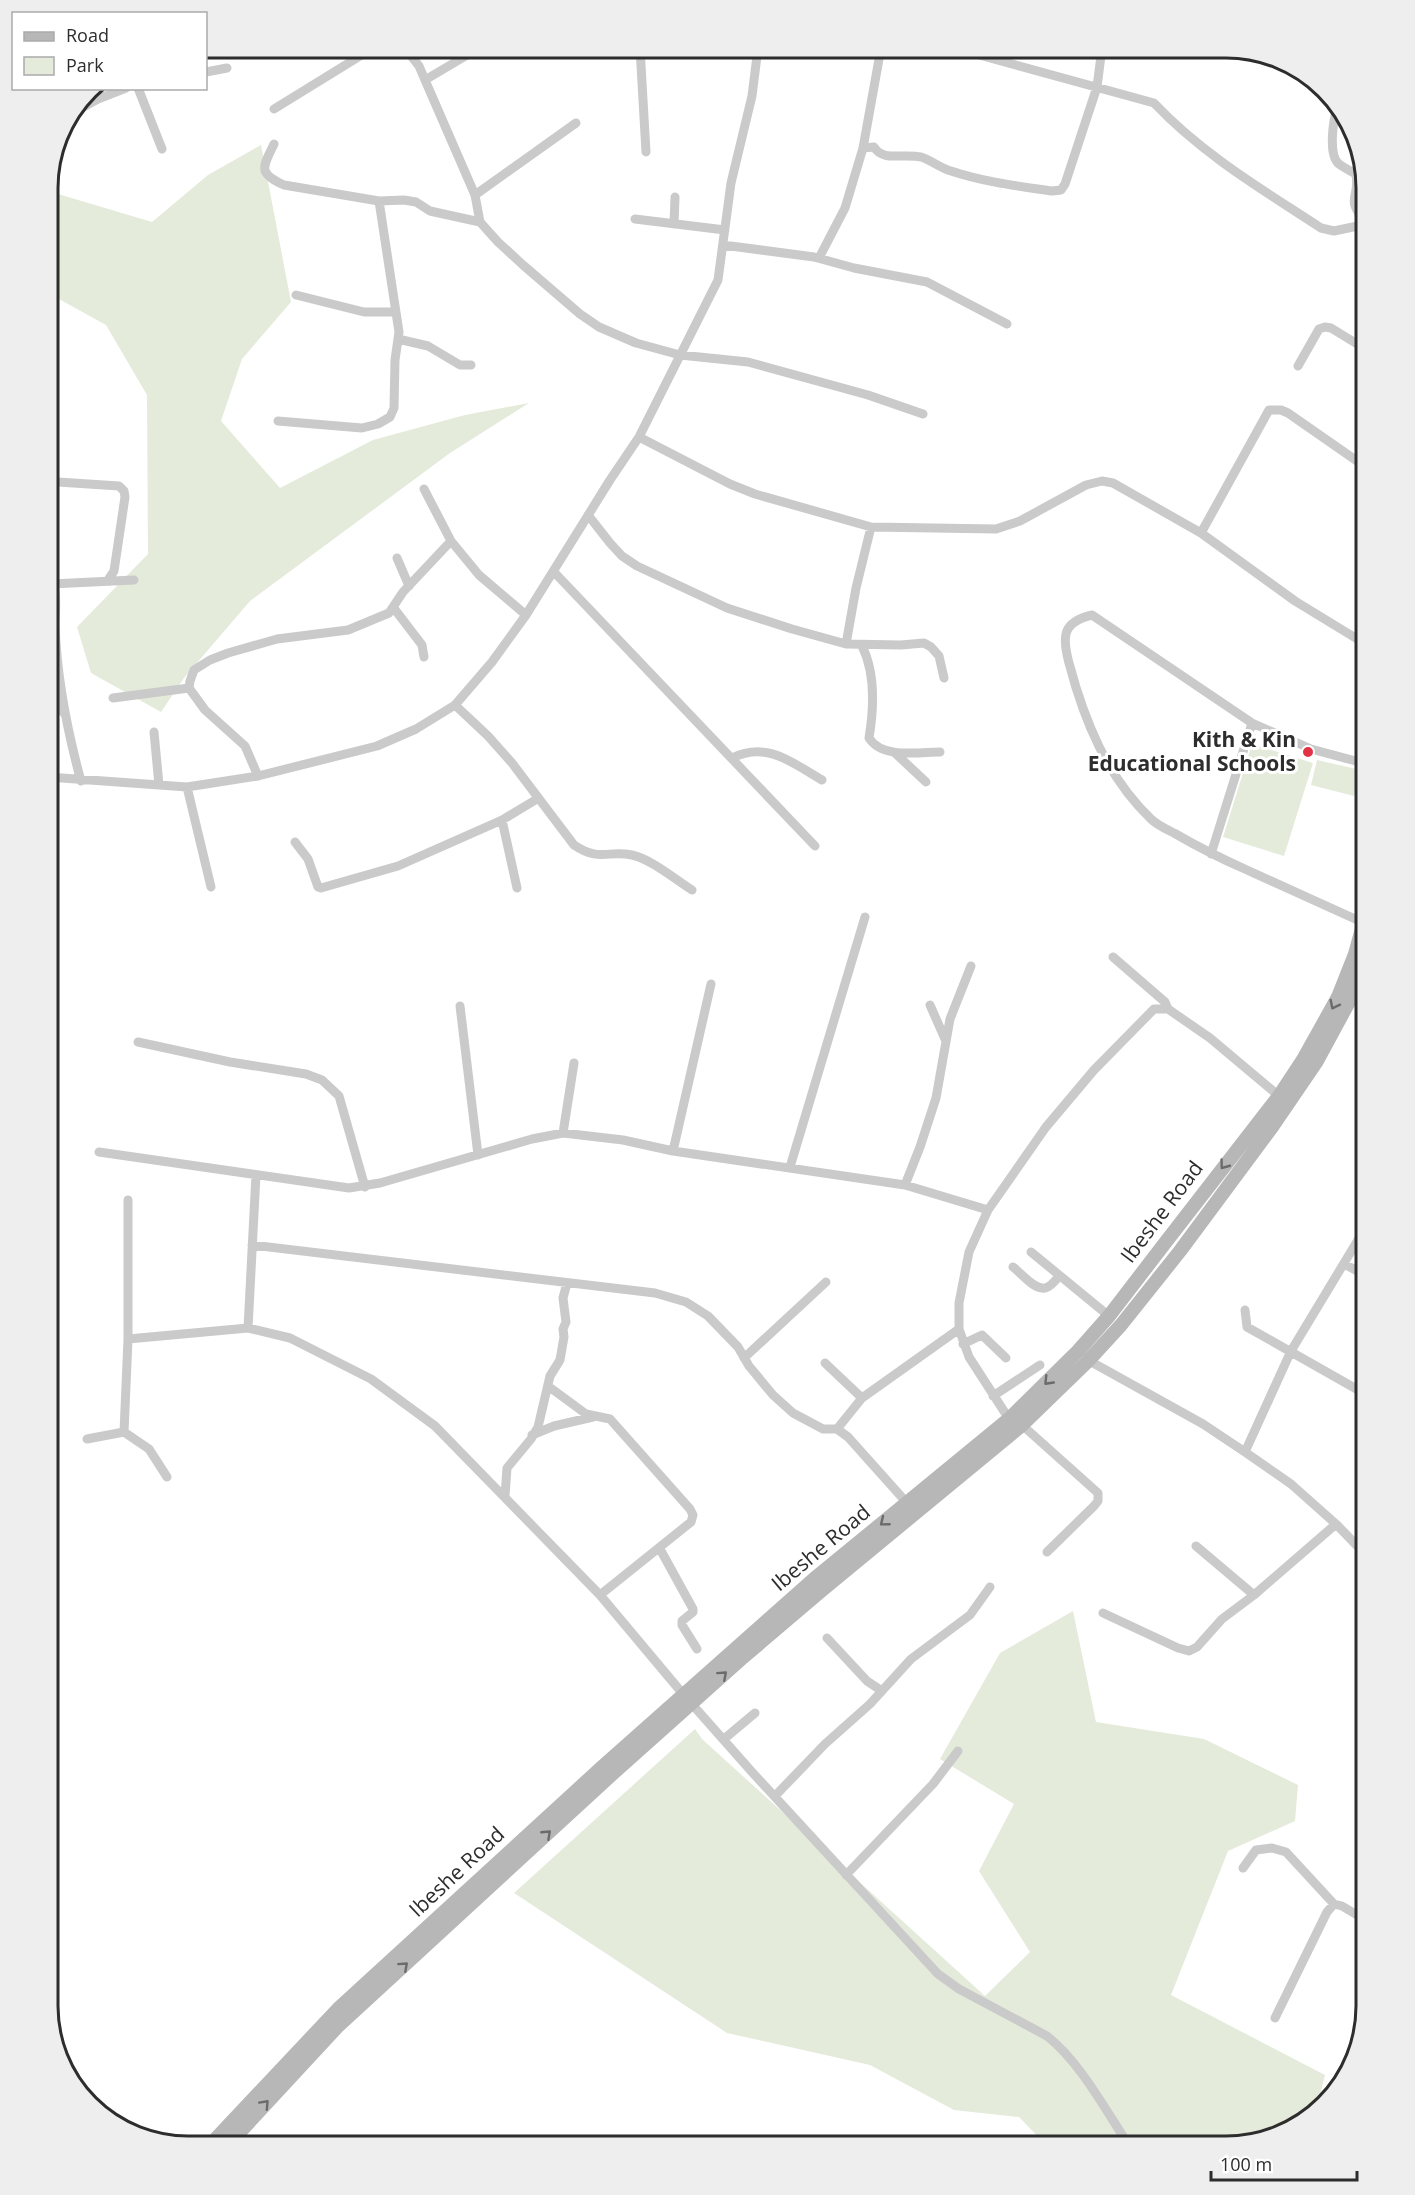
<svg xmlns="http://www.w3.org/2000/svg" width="1415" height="2195" viewBox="0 0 1415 2195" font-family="'Open Sans',sans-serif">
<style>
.green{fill:#e4ebdb}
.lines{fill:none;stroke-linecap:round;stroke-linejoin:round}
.minor{stroke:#cacaca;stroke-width:9}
.secondary{stroke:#b7b7b7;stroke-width:14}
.oneway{stroke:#6b6b6b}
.poi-dot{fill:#e23245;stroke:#fff;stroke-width:2}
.labels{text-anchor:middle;stroke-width:6;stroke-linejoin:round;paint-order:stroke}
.poi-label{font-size:21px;font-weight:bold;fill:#2d2d2d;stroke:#fff;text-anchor:end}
.street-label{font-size:21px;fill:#2d2d2d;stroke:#fff}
.rim{fill:none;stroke:#2d2d2d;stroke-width:3}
</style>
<rect width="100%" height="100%" fill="#fff"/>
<path class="green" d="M261,145l30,157 -49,57 -21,62 59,67 93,-48 92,-25 64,-12 -79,50 -200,148 -66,77 -23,34 -70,-39 -14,-46 71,-73 -1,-159 -41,-70 -58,-32v-102l104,31 56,-47z
M1252,744l61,19 -29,93 -61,-19z
M1317,760l44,10 -7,26 -43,-11z
M1073,1611l23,111 108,17 94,46 -3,36 -67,30 -57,144 154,80 -8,32 -28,25 -62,15h-179l-29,-30 -65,-7 -84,-45 -143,-32 -213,-140 181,-164 7,10 283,257 45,-44 -51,-81 35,-67 -74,-45 60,-106z"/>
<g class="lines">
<path class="minor" d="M405,48l14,18 6,14 50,115 5,27 18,20 25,23 57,49 19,13 37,16 44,12 68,7 120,33 55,19
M640,48l6,104
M881,48l-18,100 11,-1c9,15 29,6 47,10 10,3 19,11 30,14 33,11 67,15 101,20l9,-1 4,-6 32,-97 5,-39
M954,48l200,55c48,51 109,87 167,125l13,3 33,-7
M206,72l21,-4
M425,80l54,-32
M138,88l24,61
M274,109l99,-61
M1337,109c-4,12 -9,46 2,55 5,4 12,7 17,10 4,28 -12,21 10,50
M74,112l24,-13 28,-11
M274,144c-11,23 -17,29 10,41l95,16 25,-1 12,2 14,9 50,11
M475,195l101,-72
M635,219l90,11
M674,224l1,-27
M723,245l91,12 40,11 73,14 80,42
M819,258l26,-50 18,-60
M296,295l68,17h32
M398,339l30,7 32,19h11
M1298,366l21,-37 6,-2 6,1 36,22
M278,421l84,7 16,-4 12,-7 4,-9 1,-48 4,-28 -20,-131
M639,437l91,47 25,10 116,33 125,2 24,-8 66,-36 16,-4 11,2 88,50 94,68 72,44
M58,482l61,4 5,5 1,6 -11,74 -6,9
M424,489l27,52 28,34 47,40
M588,515l22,28 12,13 15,10 90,42 65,21 54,15 55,1 23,-2 7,4 8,9 5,22
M1201,533l68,-123h12l7,3 79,55
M397,558l12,28
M48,572c11,13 7,38 7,54 2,53 12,104 26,155
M554,572l261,274
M51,584l83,-4
M393,607l29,38 2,12
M846,644l10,-56 15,-61
M862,646c14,28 12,62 7,92 13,21 50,14 71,14
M48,697l17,17
M113,698l76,-10
M455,705l33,31 24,27 62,82c25,17 34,5 58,10 19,4 44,25 60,35
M154,732l5,53
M895,753l31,29
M732,758c35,-17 59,4 90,22
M258,776l-13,-30 -40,-36 -16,-22 1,-7 4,-11 16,-10 18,-7 49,-14 71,-9 41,-17 14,-21 48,-51
M48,777l139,10 71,-11 119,-30 39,-17 39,-24 37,-43 34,-47 84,-135 29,-43 79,-157 13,-97 21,-87 6,-48
M187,787l24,100
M502,820l15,68
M295,842l13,17 10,28 3,1 77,-22 104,-46 35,-21
M1211,854l41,-131
M1364,923c-39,-18 -78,-35 -117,-53 -25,-11 -49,-23 -73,-37 -8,-4 -17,-8 -23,-14 -44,-42 -67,-99 -82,-156 -7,-26 -7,-41 23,-48l160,108 59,26 56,15
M1113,957l52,45 3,7 42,29 69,58
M930,1005l15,34
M460,1006l18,149
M138,1042l92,20 76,12 16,6 17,16 26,91
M563,1133l11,-70
M673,1151l38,-167
M99,1152l250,36 31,-5 152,-44 31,-6 60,7 50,11 232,34 83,25
M790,1167l75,-250
M905,1185l15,-38 16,-49 14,-79 21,-53
M252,1245l403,48 31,9 22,14 30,31 11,19 24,29 20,18 30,16h14l11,8 59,66
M1031,1252l78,64
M1344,1264l23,12
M1013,1267c8,6 21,23 32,21 5,-1 11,-8 14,-12
M1245,1310l2,17 120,68
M248,1328l8,-153
M128,1339l120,-11 42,10 81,41 64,47 165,169 83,99 69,78 186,202 21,15 88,47c34,27 59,75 83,111
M963,1344l19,-9 24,23
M744,1358l82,-76
M1086,1359l117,65 42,28 46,32 45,40 31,32
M825,1363l37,35
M548,1386l38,28 24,5 80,90 3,6 -2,7 -91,73
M993,1396l47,-31
M1009,1419l-40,-62 -10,-28v-26l10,-51 19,-42 58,-83 48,-57 60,-61h14
M1022,1425l76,68v8l-4,5 -47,46
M837,1429l25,-31 97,-69
M124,1432l4,-93v-139
M532,1435l22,-9 39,-9
M87,1439l37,-7 25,17 18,28
M1245,1452l46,-101 76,-126
M505,1496l2,-28 24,-29 7,-12 12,-51 10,-16 4,-23 -1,-8 3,-7 -3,-24 4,-15
M1196,1546l58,49
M660,1549l33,60v3l-11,9v4l15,24
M1103,1613l75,35 11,3 8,-4 25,-28 32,-24 82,-71
M827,1638l40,43 15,10
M724,1739l31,-26
M775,1796l50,-52 45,-40 41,-45 59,-44 20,-28
M1243,1868l13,-18 16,-2 14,4 48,52 8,2 25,15
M846,1875l87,-91 25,-33
M1275,2018l52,-106 7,-8"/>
<path class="secondary" d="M208,2147l130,-138 262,-240 214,-190 195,-160 69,-68 31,-35 56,-73 114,-147 25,-38 34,-61 17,-43 12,-44
M226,2147l112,-121 272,-250 131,-117 80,-68 201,-166 66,-64 33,-36 59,-74 92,-124 45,-66 33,-61 17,-47"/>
</g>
<defs><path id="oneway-chevron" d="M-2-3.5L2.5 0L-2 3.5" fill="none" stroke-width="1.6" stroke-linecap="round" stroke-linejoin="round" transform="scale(1.5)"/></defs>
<g class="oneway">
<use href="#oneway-chevron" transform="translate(1334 1005) rotate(117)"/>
<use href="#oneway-chevron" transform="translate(1224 1165) rotate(127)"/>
<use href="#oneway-chevron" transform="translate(1048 1381) rotate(134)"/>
<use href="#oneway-chevron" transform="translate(884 1522) rotate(141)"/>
<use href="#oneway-chevron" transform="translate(723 1675) rotate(-42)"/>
<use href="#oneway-chevron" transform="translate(547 1834) rotate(-43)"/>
<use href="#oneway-chevron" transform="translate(404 1966) rotate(-42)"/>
<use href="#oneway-chevron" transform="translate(265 2104) rotate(-47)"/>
</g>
<circle class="poi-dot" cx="1308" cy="752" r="6"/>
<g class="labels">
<g class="poi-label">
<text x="1296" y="747">Kith &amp; Kin<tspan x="1296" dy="24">Educational Schools</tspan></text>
</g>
<g class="street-label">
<text transform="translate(1162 1212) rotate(-53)" y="7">Ibeshe Road</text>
<text transform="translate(821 1548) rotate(-40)" y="7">Ibeshe Road</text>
<text transform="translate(457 1872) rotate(-43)" y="7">Ibeshe Road</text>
</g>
</g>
<path d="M0 0H1415V2195H0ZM188 58H1226A130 130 0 0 1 1356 188V2006A130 130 0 0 1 1226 2136H188A130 130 0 0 1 58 2006V188A130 130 0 0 1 188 58Z" fill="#eee" fill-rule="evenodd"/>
<path class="rim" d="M188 58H1226A130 130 0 0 1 1356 188V2006A130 130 0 0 1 1226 2136H188A130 130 0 0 1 58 2006V188A130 130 0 0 1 188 58Z"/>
<rect x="12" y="12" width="195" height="78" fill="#ffffff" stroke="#ababab" stroke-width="1.5"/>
<rect x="24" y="32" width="30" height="9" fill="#b7b7b7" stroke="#ababab" stroke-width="1.5"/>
<text x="66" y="42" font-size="18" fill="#2d2d2d">Road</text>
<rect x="24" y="57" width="30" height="18" fill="#e4ebdb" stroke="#ababab" stroke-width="1.5"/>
<text x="66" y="72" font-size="18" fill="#2d2d2d">Park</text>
<path d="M1211 2171v9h146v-9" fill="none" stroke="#2d2d2d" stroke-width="3"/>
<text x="1220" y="2171" font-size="18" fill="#2d2d2d" stroke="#ffffff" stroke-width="4.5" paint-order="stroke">100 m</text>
</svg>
